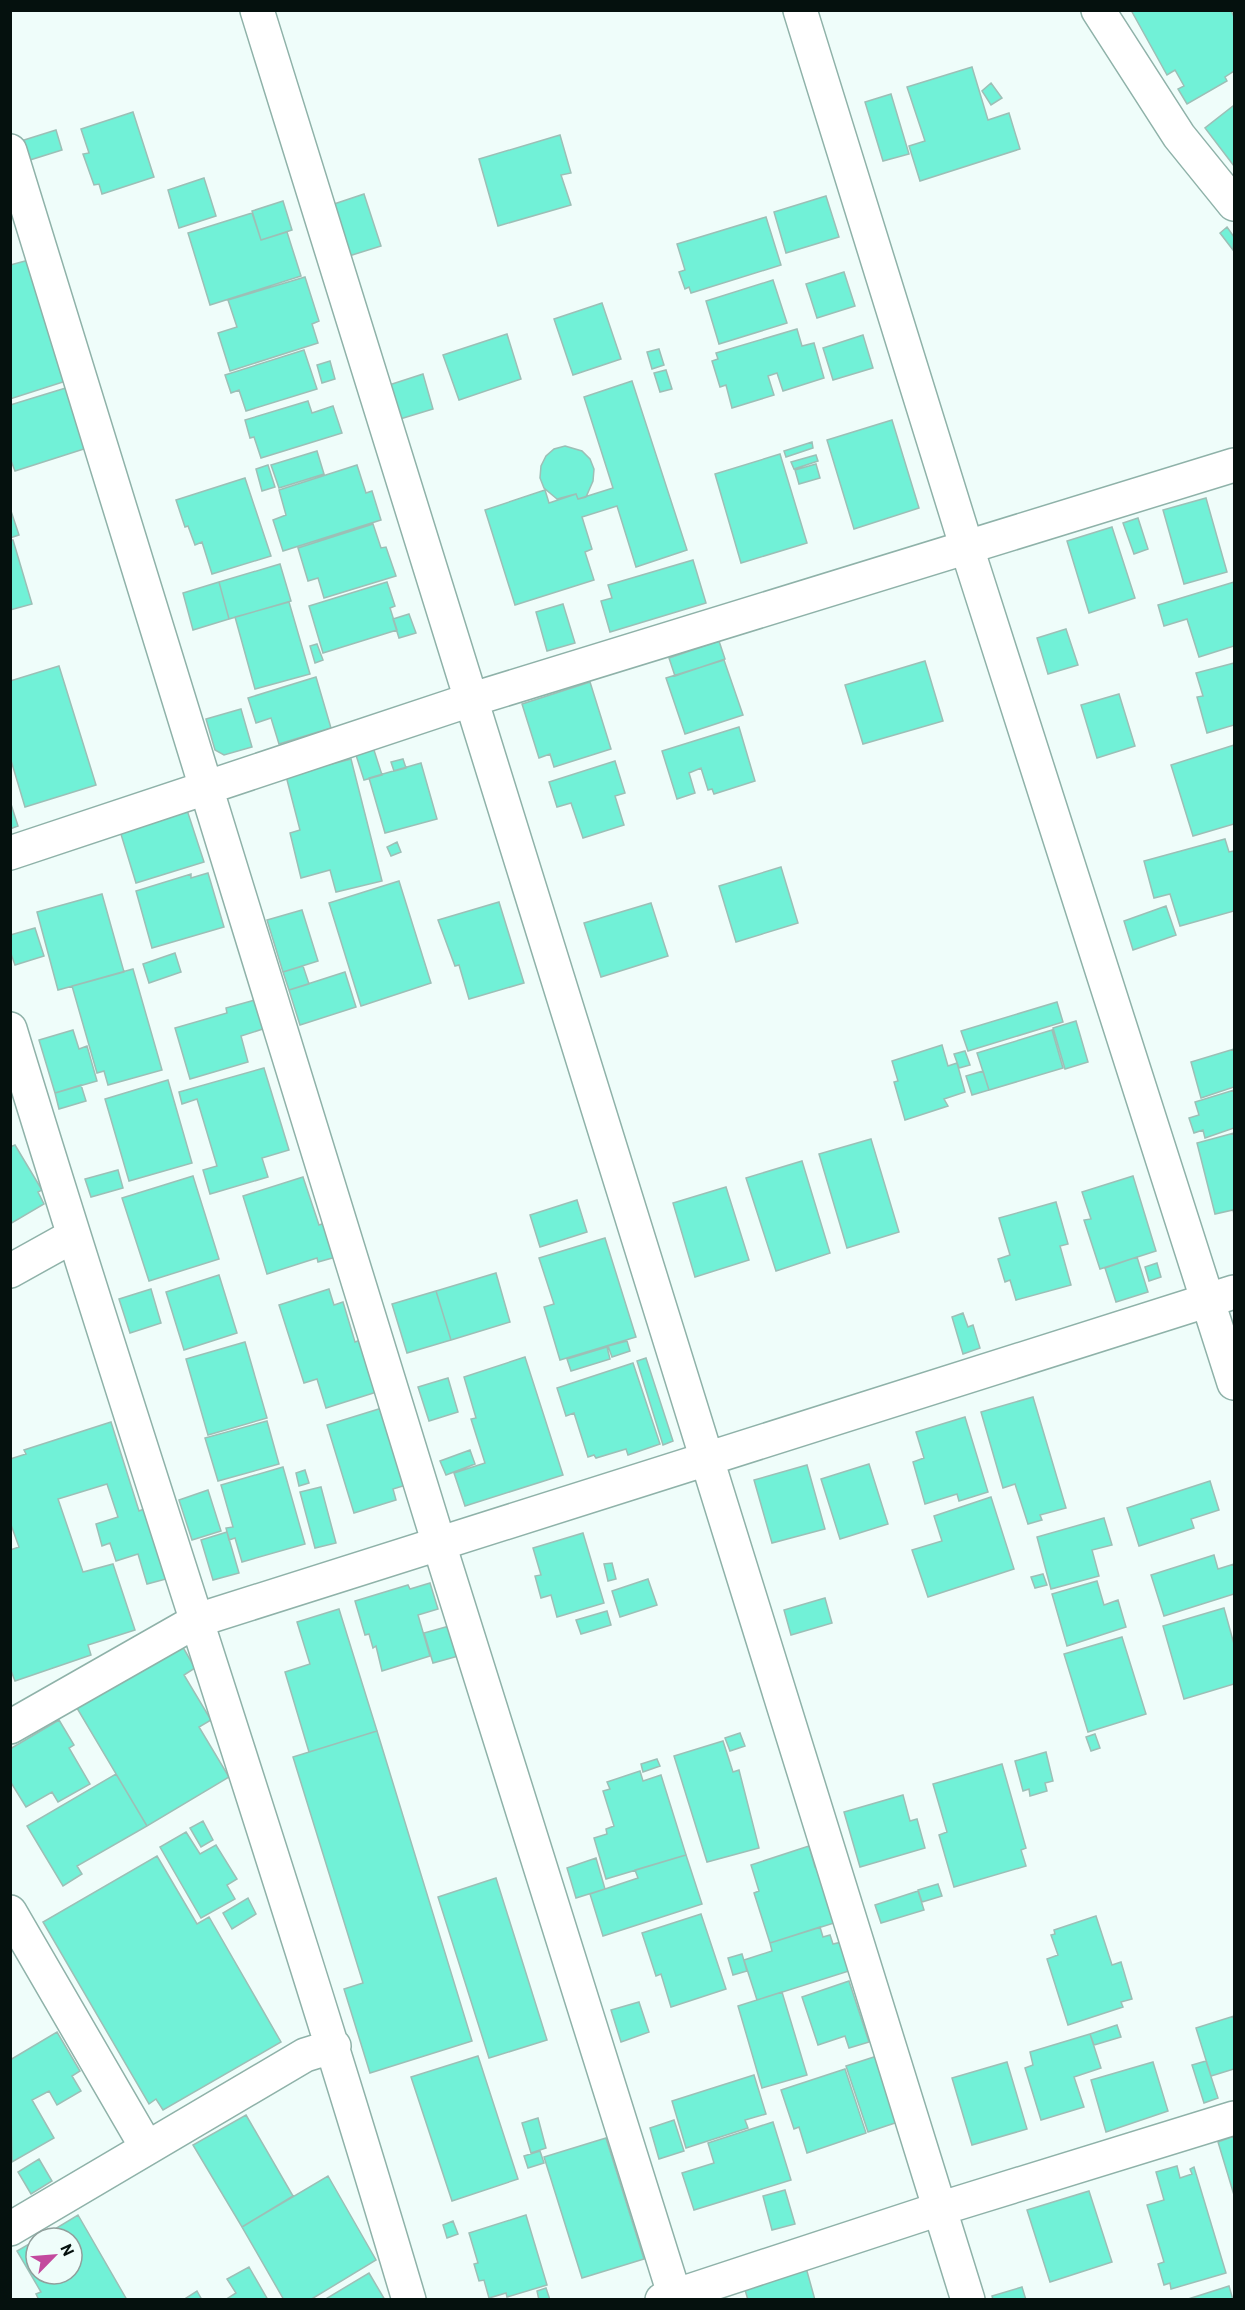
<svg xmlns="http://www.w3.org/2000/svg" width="1245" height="2310" viewBox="0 0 1245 2310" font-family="Barlow,sans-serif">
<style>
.building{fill:#71f1d7;stroke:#9cbfb6;stroke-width:1.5}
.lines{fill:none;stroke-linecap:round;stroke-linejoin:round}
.minor-casing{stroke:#8fb2a9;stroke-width:36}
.tertiary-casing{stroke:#8fb2a9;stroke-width:36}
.minor{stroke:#fff;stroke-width:33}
.tertiary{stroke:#fff;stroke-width:33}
</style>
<rect width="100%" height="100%" fill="#effdfa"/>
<path class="building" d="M1131,10h100l3,7v54l-9,6 2,4 -40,23 -9,-15 6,-3 -9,-16 -8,5z
M972,67l16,53 21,-7 11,36 -100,32 -11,-35 16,-5 -18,-54z
M991,83l11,15 -11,7 -9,-14z
M891,94l18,60 -26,7 -18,-59z
M1233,106l1,1v59l-29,-38z
M133,112l21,65 -52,17 -3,-10 -5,1 -11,-31 6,-1 -8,-24z
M56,130l6,20 -32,10 -6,-20z
M560,135l11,38 -10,2 10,30 -73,21 -19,-67z
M204,178l12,38 -37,12 -11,-38z
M364,194l17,52 -32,10 -18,-51z
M826,196l13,41 -53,16 -12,-41z
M283,201l9,29 -31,10 -9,-29z
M252,213l9,27 26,-8 14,44 -91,29 -22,-72z
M766,217l15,48 -90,28 -2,-6 -4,2 -6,-17 6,-2 -8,-26z
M1227,227l7,10 -1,13 -13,-17z
M29,260l37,121 -56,18v-134z
M844,272l11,34 -38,12 -11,-34z
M305,277l14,44 -7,3 6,19 -88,28 -12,-38 19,-6 -9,-27z
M773,280l14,43 -68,21 -13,-43z
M602,303l19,56 -48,16 -19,-56z
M797,329l5,17 12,-3 10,35 -41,13 -6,-18 -9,3 6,19 -42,13 -6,-23 -6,2 -8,-26 6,-2 -2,-6z
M507,334l14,45 -62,21 -16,-45z
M863,335l10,33 -40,12 -10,-32z
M659,349l5,16 -12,4 -5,-17z
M304,350l13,39 -71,22 -7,-21 -8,3 -6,-18z
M330,361l5,18 -13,4 -5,-18z
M666,370l6,19 -12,3 -6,-19z
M423,374l10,35 -33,10 -11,-34z
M632,381l55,169 -51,17 -19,-61 -35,11 10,32 -7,3 9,28 -79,25 -30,-95 60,-20 4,13 27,-9 2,5 35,-11 -29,-91z
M69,387l18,61 -72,23 -5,-13v-53z
M308,401l4,12 21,-7 9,27 -81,25 -7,-21 -4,1 -5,-18z
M892,420l27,88 -65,21 -27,-89z
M812,442l1,6 -27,9 -2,-6z
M565,446l17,5 8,8 4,10 -1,12 -7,16 -8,2 -2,-5 -19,5 -13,-11 -4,-10 1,-12 5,-10 8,-7z
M317,451l7,23 -45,14 -8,-23z
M780,454l27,89 -66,20 -26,-89z
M816,455l2,6 -24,8 -3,-7z
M816,464l4,14 -21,6 -4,-14z
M268,465l7,22 -13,4 -6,-22z
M357,465l9,28 6,-2 9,29 -98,31 -10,-31 13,-5 -7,-25z
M245,478l26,78 -59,18 -10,-32 -7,3 -7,-19 -3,1 -9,-27z
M1206,498l21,74 -43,12 -21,-74z
M10,508l9,27 -9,3z
M1138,518l10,31 -14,5 -11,-31z
M373,524l8,24 5,-1 10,29 -72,22 -6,-20 -10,3 -10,-33z
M1112,527l23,71 -46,15 -22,-72z
M10,540h3l19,64 -22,6z
M693,560l13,43 -96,29 -9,-31 11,-3 -4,-13z
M280,564l11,37 -62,18 -10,-37z
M219,582l10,37 -36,11 -10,-37z
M387,582l8,24 -5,2 7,22 -74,23 -14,-47z
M1234,582v64l-35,11 -12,-38 -23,7 -6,-21z
M289,602l21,72 -55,15 -20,-72z
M563,604l12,39 -28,8 -11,-39z
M409,614l7,19 -17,5 -6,-19z
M1066,629l12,36 -30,9 -11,-36z
M719,641l6,18 -50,17 -6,-18z
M317,644l6,16 -8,3 -5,-17z
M724,660l19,55 -58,19 -19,-56z
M925,661l18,60 -80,23 -18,-59z
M1234,663v62l-27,8 -10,-36 6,-1 -7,-23z
M59,666l37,119 -71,22 -15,-50v-76z
M316,677l15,51 -52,16 -8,-26 -15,5 -8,-25z
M590,682l21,67 -57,18 -4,-13 -11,4 -17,-54z
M1119,694l16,52 -38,12 -16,-53z
M241,709l11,38 -28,8 -9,-5 -9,-31z
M739,727l16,54 -41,13 -2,-5 -4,1 -7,-22 -12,5 6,20 -18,6 -15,-48z
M1234,745v79l-41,12 -22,-71z
M373,747l9,28 -18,5 -9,-28z
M351,759l31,122 -46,11 -6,-22 -29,8 -11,-45 10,-3 -14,-54z
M403,759l3,9 -12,3 -3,-9z
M615,761l10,32 -10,3 9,29 -41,13 -12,-35 -14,4 -8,-25z
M421,763l16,56 -52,14 -16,-55z
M10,801l8,25 -8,3z
M187,810l17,52 -68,21 -16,-52z
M1225,839l4,13 5,-1v60l-54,15 -10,-32 -16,4 -10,-37z
M397,842l4,10 -10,4 -4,-9z
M781,867l17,56 -62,19 -17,-56z
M208,873l16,54 -72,21 -16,-57 55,-17v4z
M399,881l32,102 -70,23 -32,-103z
M102,894l22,78 -66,18 -21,-78z
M499,902l25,81 -55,16 -10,-34 -4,1 -17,-46z
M651,903l17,53 -67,21 -17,-54z
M1166,906l10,29 -43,15 -9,-29z
M302,910l16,51 -35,11 -16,-52z
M35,928l9,28 -29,9 -5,-14v-16z
M175,953l6,19 -32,11 -6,-19z
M303,966l6,18 -20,6 -6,-18z
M133,969l29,101 -54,15 -4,-14 -7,2 -25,-87z
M345,972l11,35 -56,18 -11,-35z
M255,1000l8,29 -22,7 7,26 -58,17 -15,-51 52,-15 -1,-5z
M1057,1002l6,20 -95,29 -7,-20z
M1076,1021l12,41 -23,7 -12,-41z
M73,1030l6,19 8,-3 10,35 -42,12 -16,-53z
M1052,1030l11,38 -74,22 -12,-37z
M942,1045l6,21 9,-3 8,29 -21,7 4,7 -43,14 -11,-38 4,-1 -6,-20z
M1234,1049v38l-33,11 -10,-36z
M965,1051l5,14 -11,3 -5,-14z
M264,1068l25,82 -27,8 6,19 -58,17 -7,-24 14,-4 -20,-67 -15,5 -3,-12z
M983,1071l6,19 -17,5 -6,-19z
M168,1080l24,83 -63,18 -24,-82z
M81,1085l5,16 -27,8 -4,-16z
M1234,1090v38l-29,10 -2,-8 -9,3 -5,-15 10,-3 -4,-13z
M1234,1133v81l-1,-4 -18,4 -18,-71z
M871,1139l28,93 -52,16 -28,-94z
M15,1145l27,45 -4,2 6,12 -34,20v-77z
M802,1161l28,92 -54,18 -30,-93z
M118,1170l5,18 -32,9 -6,-18z
M193,1176l26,83 -70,22 -27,-83z
M1133,1176l23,75 -56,18 -16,-49 7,-1 -9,-27z
M303,1177l16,48 6,-2 11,34 -18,5 -1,-4 -50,16 -24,-78z
M726,1187l23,73 -54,17 -22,-74z
M577,1200l10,32 -47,15 -10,-32z
M1056,1202l12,42 -8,2 11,39 -55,15 -6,-20 -5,2 -7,-23 12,-4 -11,-37z
M605,1238l31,99 -76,23 -16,-53 10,-3 -15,-46z
M1137,1257l11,35 -32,10 -11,-34z
M1157,1263l4,14 -12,4 -4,-14z
M496,1273l14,49 -59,18 -15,-49z
M219,1275l18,58 -53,17 -18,-58z
M151,1289l10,34 -31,10 -11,-34z
M329,1289l5,16 9,-3 12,40 11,-4 17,52 -57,18 -9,-29 -13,4 -25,-78z
M436,1291l15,49 -44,13 -15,-49z
M963,1313l5,14 5,-2 7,23 -17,6 -11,-37z
M627,1341l3,10 -18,6 -4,-11z
M245,1342l22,76 -59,17 -22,-76z
M607,1347l3,12 -39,12 -4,-12z
M525,1357l38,118 -98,31 -11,-33 31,-10 -14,-44 5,-1 -12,-41z
M646,1358l27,83 -10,4 -26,-84z
M633,1363l27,81 -32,11 -2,-6 -30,9 -2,-3 -6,2 -14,-44 -8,3 -9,-28z
M448,1378l10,34 -29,9 -11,-34z
M1033,1397l33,111 -26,7 2,5 -14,4 -13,-40 -12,4 -22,-76z
M382,1408l24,77 -13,4 3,11 -42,13 -27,-88z
M965,1417l23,75 -29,9 -2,-7 -32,10 -12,-42 11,-4 -8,-26z
M267,1421l12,43 -61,17 -13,-43z
M111,1422l28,89 5,-2 22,70 -19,5 -9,-30 -22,7 -6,-18 -8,3 -6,-22 22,-7 -11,-33 -49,15 25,73 30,-8 22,66 -47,15 3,10 -76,26 -5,-13v-118l9,-3 -9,-25v-63l16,-5 -2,-4z
M470,1450l5,14 -29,11 -6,-14z
M869,1464l19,60 -48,15 -19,-60z
M807,1465l18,64 -53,14 -18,-63z
M283,1467l22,77 -63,18 -7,-24 -6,2 -3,-12 7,-1 -12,-42z
M305,1470l4,13 -10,3 -3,-13z
M1210,1481l9,29 -28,9 3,9 -55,18 -12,-38z
M321,1487l15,56 -21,5 -15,-56z
M208,1490l13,41 -29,9 -13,-40z
M991,1497l23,72 -86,28 -16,-47 30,-9 -8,-25z
M1104,1518l8,27 -20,5 7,26 -48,13 -14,-52z
M227,1532l12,41 -26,7 -12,-40z
M583,1533l21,70 -47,14 -6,-22 -10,3 -6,-22 6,-1 -8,-27z
M1214,1555l4,14 16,-5v30l-70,22 -13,-41z
M612,1563l4,16 -8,2 -4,-17z
M1043,1574l4,11 -12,3 -4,-11z
M648,1579l9,26 -37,12 -8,-26z
M1097,1581l7,24 14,-5 8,27 -59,19 -15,-52z
M430,1583l8,26 -20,6 12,41 -48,15 -6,-25 -3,2 -4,-14 -4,1 -10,-34 53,-16 2,4z
M825,1598l7,25 -41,12 -7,-25z
M1224,1608l10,36v40l-50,15 -21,-73z
M339,1609l38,122 -68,21 -24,-80 25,-8 -13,-42z
M607,1611l4,14 -30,9 -5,-14z
M453,1625l9,30 -29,8 -9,-30z
M177,1637l18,31 -11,7 27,45 -12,7 30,50 -82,49 -76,-128z
M1122,1637l24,77 -58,18 -24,-78z
M59,1720l15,25 -5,3 21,36 -32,18 -6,-10 -26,15 -16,-26v-32z
M377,1731l95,310 -102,32 -26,-84 19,-6 -70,-226z
M740,1733l5,13 -15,5 -5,-13z
M1095,1734l5,14 -9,3 -5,-14z
M723,1741l10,31 6,-2 20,78 -52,14 -33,-106z
M1046,1752l7,29 -8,2 2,8 -17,5 -1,-7 -6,2 -8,-30z
M657,1759l3,7 -17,6 -2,-8z
M1002,1764l24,84 -5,2 5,16 -72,21 -15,-52 8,-3 -14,-48z
M640,1771l3,10 18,-6 25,80 -80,24 -12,-41 13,-4 -1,-5 8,-3 -11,-35 7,-2 -3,-7z
M116,1774l31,52 -70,40 5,8 -19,12 -36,-60z
M903,1795l7,26 7,-2 8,29 -65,19 -16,-55z
M203,1821l10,19 -12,7 -11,-19z
M186,1832l14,22 16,-9 21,34 -10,6 8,14 -34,19 -41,-71z
M809,1846l6,21 7,-2 12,58 -64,20 -16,-50 5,-2 -8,-26z
M686,1855l16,49 -99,32 -13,-42 48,-16 -3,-8z
M157,1856l40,68 12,-7 72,125 -118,68 -7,-11 -7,5 -106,-182z
M596,1858l9,31 -29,9 -9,-30z
M496,1878l51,162 -58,18 -51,-161z
M938,1884l4,12 -20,6 -4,-12z
M918,1891l6,19 -43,13 -6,-18z
M248,1898l8,16 -24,15 -9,-16z
M701,1914l25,75 -55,18 -10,-33 -5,2 -14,-43z
M1096,1916l16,49 9,-3 11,37 -11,3 2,5 -55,18 -21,-66 11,-4 -7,-20 4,-1 -1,-4z
M820,1927l3,10 7,-2 3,9 13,-3 9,28 -98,31 -13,-40 28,-9 -2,-8z
M742,1954l5,17 -14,4 -5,-17z
M849,1981l20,61 -20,6 -4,-12 -27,9 -16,-48z
M782,1992l25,83 -45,13 -24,-82z
M639,2002l10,30 -28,10 -10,-32z
M1234,2016v53l-23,7 -15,-48z
M1117,2025l4,12 -27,8 -4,-11z
M57,2032l23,39 -8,5 9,15 -24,14 -8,-14 -17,9 22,38 -42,24 -2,-102z
M1090,2034l11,34 -27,9 10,30 -43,13 -16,-52 8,-3 -3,-13z
M478,2056l40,123 -66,22 -41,-124z
M877,2056l21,66 -30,10 -22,-66z
M1206,2061l12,37 -14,5 -12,-38z
M1007,2062l20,67 -55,16 -20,-67z
M1153,2062l15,49 -62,21 -15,-52z
M845,2069l21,64 -59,20 -8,-26 -5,2 -13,-39z
M754,2075l12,39 -21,6 3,8 -62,20 -14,-47z
M246,2115l47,81 -51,31 -49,-82z
M538,2118l8,30 -15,5 -9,-30z
M674,2120l10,31 -25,8 -9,-31z
M773,2122l18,58 -97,30 -12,-37 32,-10 -6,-20z
M1234,2136v59l-16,-53z
M606,2138l38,121 -62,19 -38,-121z
M540,2151l4,12 -16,5 -4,-12z
M39,2159l13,22 -21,13 -13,-22z
M1177,2166l3,12 12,-4 -2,-5 4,-2 32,106 -55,16 -1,-6 -6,2 -6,-21 6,-2 -17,-57 17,-5 -8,-28z
M328,2176l48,84 -66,40h-26l-42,-73z
M785,2190l10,34 -23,6 -9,-34z
M1089,2191l23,71 -62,20 -23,-72z
M78,2215l49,85h-88l-3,-6 5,-2 -24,-41 19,-11v34h36v-36h-32z
M526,2215l21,70 -40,12 -1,-4 -17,5 -5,-18 -5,1 -5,-17 4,-1 -9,-30z
M453,2221l5,13 -11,4 -4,-13z
M805,2264l10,36h-67l-5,-17z
M249,2267l19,33h-43l11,-7 -9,-14z
M369,2273l16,27h-61z
M1229,2286l4,14h-48z
M1022,2287l4,13h-33l-1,-4z
M546,2288l4,12h-11l-2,-9z
M197,2291l5,9h-19z"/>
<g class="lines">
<defs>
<path id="minor" d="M257,10l711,2290
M1098,10l81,126 55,68
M10,151l429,1393 237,756
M10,853l460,-153 764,-235
M10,1029c129,425 273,845 399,1271
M10,1271l63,-35
M10,1727l188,-107 1036,-328
M10,1912l137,236
M10,2229l295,-174 29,-9
M662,2300l277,-91 295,-91"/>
<path id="tertiary" d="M800,10l166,535 268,838"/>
</defs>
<use href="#minor" class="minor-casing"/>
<use href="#tertiary" class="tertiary-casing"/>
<use href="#minor" class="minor"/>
<use href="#tertiary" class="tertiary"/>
</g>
<rect width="1245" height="2310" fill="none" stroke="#05110e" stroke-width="24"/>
<g transform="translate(54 2256) rotate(65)"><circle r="28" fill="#effdfa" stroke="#919f9c" stroke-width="1.5"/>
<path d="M0-4.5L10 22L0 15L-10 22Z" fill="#c34a9e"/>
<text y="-9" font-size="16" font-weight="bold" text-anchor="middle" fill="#05110e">N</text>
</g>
</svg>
